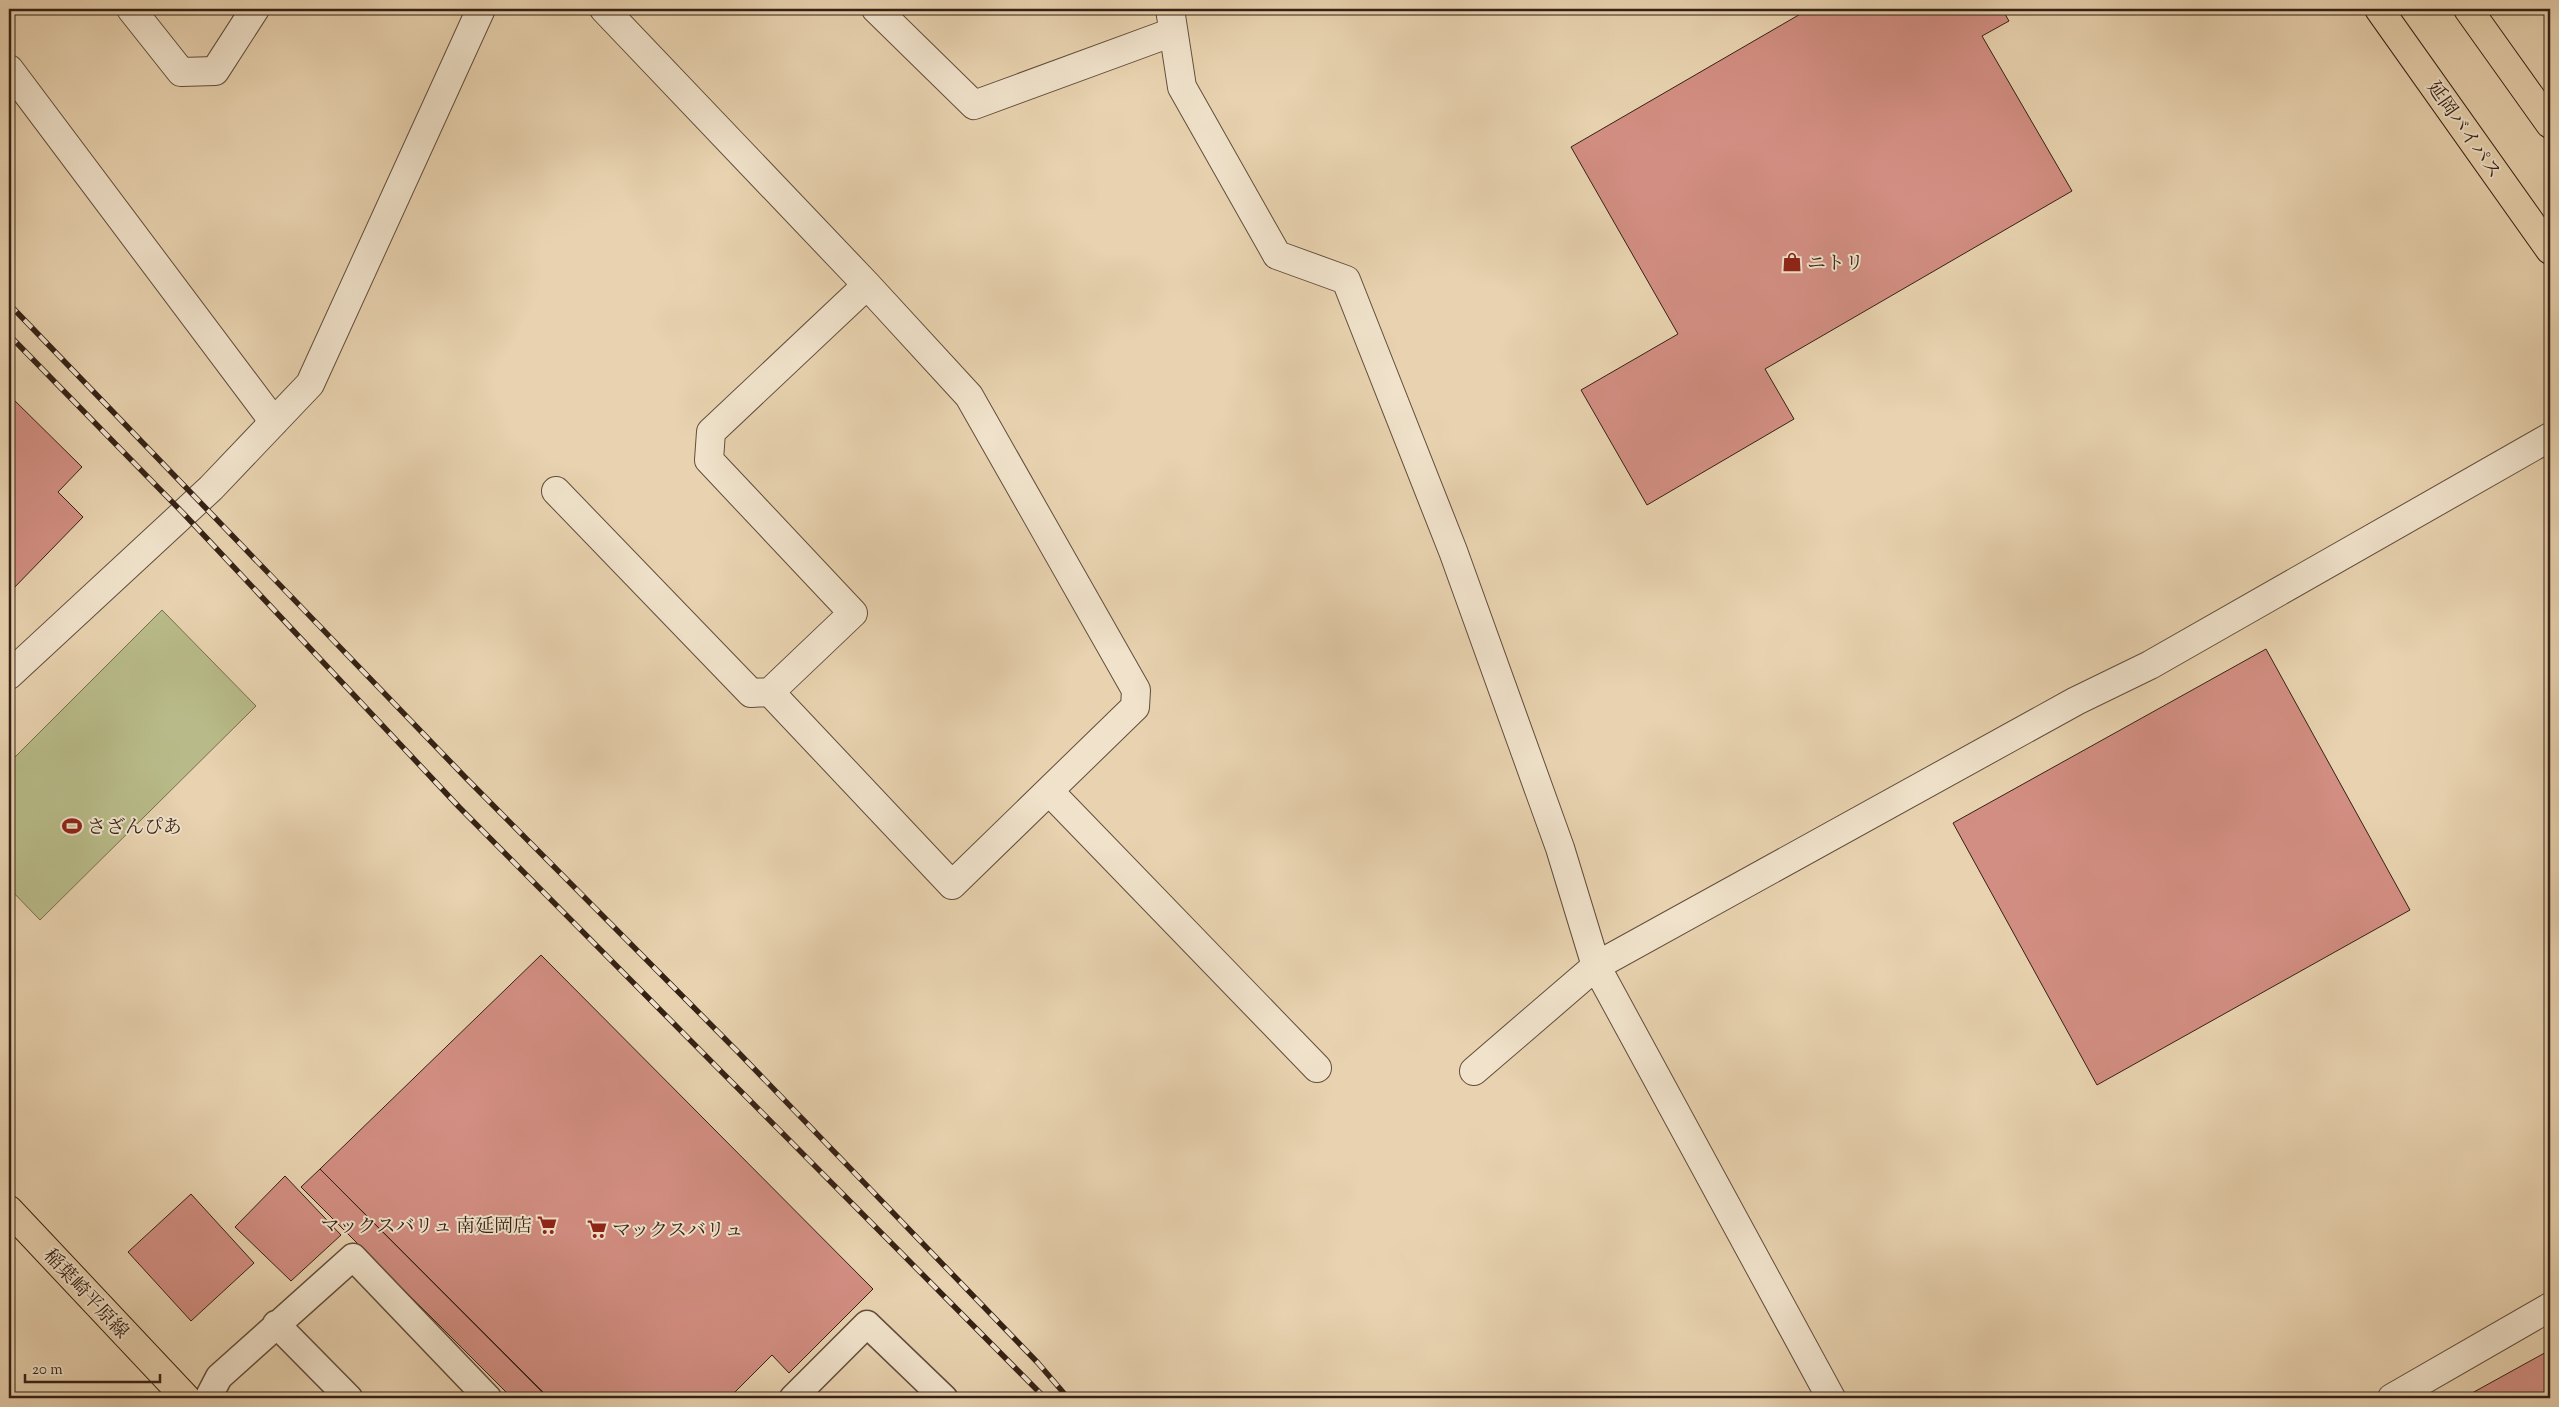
<svg xmlns="http://www.w3.org/2000/svg" width="2559" height="1407" viewBox="0 0 2559 1407" font-family="'Sorts Mill Goudy','Noto Serif JP',serif">
<style>
.green{fill:#b8bb89;stroke:#766e4e}
.building{fill:#d28e82;stroke:#352114}
.lines{fill:none;stroke-linecap:round;stroke-linejoin:round}
.lane-casing{stroke:#624d3b;stroke-width:29}
.street-casing{stroke:#624d3b;stroke-width:30}
.primary-casing{stroke:#352114;stroke-width:30}
.highway-casing{stroke:#352114;stroke-width:30}
.lane{stroke:#f0e2cb;stroke-width:26}
.street{stroke:#f0e2cb;stroke-width:28}
.primary{stroke:#e8d2af;stroke-width:28}
.highway{stroke:#e8d2af;stroke-width:28}
.rail-casing{stroke:#352114;stroke-width:5.5}
.rail{stroke:#f0e2cb;stroke-width:4;stroke-dasharray:11;stroke-linecap:butt}
.labels{text-anchor:middle;stroke-width:4;stroke-linejoin:round;paint-order:stroke}
.street-label{font-size:19px;fill:#352114;stroke:#f0e2cb}
.poi-label{font-size:19px;fill:#352114;stroke:#f0e2cb;text-anchor:start}
</style>
<rect width="100%" height="100%" fill="#e8d2af"/>
<filter id="stains"><feTurbulence type="fractalNoise" baseFrequency=".004" numOctaves="4"/><feColorMatrix values="0 0 0 0 .2 0 0 0 0 .09 0 0 0 0 .02 0 0 0 .5 -.17"/></filter>
<radialGradient id="worn" r=".72"><stop offset=".6" stop-color="#630" stop-opacity="0"/><stop offset="1" stop-color="#630" stop-opacity=".3"/></radialGradient>
<path class="green" d="M162,610l94,96 -216,214 -31,-32v-125z"/>
<path class="building" d="M1809,9h193l7,12 -27,15 90,155 -307,178 29,50 -147,86 -66,-115 97,-56 -107,-187z
M9,395l73,72 -24,25 25,25 -74,76z
M2266,649l144,261 -313,175 -144,-262z
M541,955l332,334 -84,84 -17,-18 -43,43h-181l-228,-229z
M320,1169l229,229h-37l-211,-211z
M285,1176l56,59 -50,46 -56,-54z
M191,1194l63,69 -63,58 -63,-69z
M2550,1350v48h-87z"/>
<g class="lines">
<defs>
<path id="lane" d="M276,1324l73,74
M208,1398l11,-21 134,-120 135,141
M793,1398l74,-74 77,74"/>
<path id="street" d="M131,9l50,63 34,-1 40,-62
M604,9l263,276 102,111 167,294 -1,17 -183,178 -182,-193 83,-79 -144,-153 2,-28 156,-147
M876,9l98,96 199,-73
M1170,9l12,78 95,168 69,25 107,271 107,297 36,118 235,432
M9,69l265,353
M556,491l195,202 19,-1
M9,675l202,-187 99,-104 171,-375
M1049,791l268,277
M1474,1071l122,-105 480,-265 74,-36 400,-228
M2392,1398l158,-91"/>
<path id="primary" d="M9,1210l177,188"/>
<path id="highway" d="M2379,9l171,241
M2468,9l82,115"/>
</defs>
<use href="#lane" class="lane-casing"/>
<use href="#street" class="street-casing"/>
<use href="#primary" class="primary-casing"/>
<use href="#highway" class="highway-casing"/>
<use href="#lane" class="lane"/>
<use href="#street" class="street"/>
<use href="#primary" class="primary"/>
<use href="#highway" class="highway"/>
<defs>
<path id="rail" d="M9,304l456,473 272,274 301,312 30,35
M9,335l174,178 276,294 586,591"/>
</defs>
<use href="#rail" class="rail-casing"/>
<use href="#rail" class="rail"/>
</g>
<defs>
<symbol id="shop-bare" viewBox="-9 -9 18 18"><path d="M-5-2.5h2.3a2.7 3.5 0 0 1 5.4 0H5L5.5 6h-11ZM-1.5-2.5h3a1.5 2.3 0 0 0-3 0Z" fill="#8f2418" stroke="#f0e2cb" stroke-width="2.5" paint-order="stroke"/></symbol>
<symbol id="stadium-bare" viewBox="-9 -9 18 18"><path d="M0-5a6.5 5 0 1 0 0 10a6.5 5 0 1 0 0-10ZM-3.5-1.8h7v3.6h-7Z" fill="#8f2418" stroke="#f0e2cb" stroke-width="2.5" paint-order="stroke"/></symbol>
<symbol id="supermarket-bare" viewBox="-9 -9 18 18"><path d="M-6-5.5h2.5l.6 2H6L4.5 2H-2.5L-4.4-4H-6ZM-1.5 3.2a1.3 1.3 0 1 0 .1 0ZM3 3.2a1.3 1.3 0 1 0 .1 0Z" fill="#8f2418" stroke="#f0e2cb" stroke-width="2.5" paint-order="stroke"/></symbol>
</defs>
<g fill-rule="evenodd">
<use href="#shop-bare" x="1778" y="248" width="28" height="28"/>
<use href="#stadium-bare" x="58" y="812" width="28" height="28"/>
<use href="#supermarket-bare" x="533" y="1211" width="28" height="28"/>
<use href="#supermarket-bare" x="583" y="1215" width="28" height="28"/>
</g>
<g class="labels">
<g class="street-label">
<text transform="translate(2465 129) rotate(55)" y="7">延岡バイパス</text>
<text transform="translate(87 1293) rotate(47)" y="7">稲葉崎平原線</text>
</g>
<g class="poi-label">
<text x="1807" y="269">ニトリ</text>
<text x="87" y="833">さざんぴあ</text>
<text x="532" y="1232" text-anchor="end">マックスバリュ 南延岡店</text>
<text x="612" y="1236">マックスバリュ</text>
</g>
</g>
<rect width="2559" height="1407" fill="none" stroke="#e8d2af" stroke-width="30"/>
<rect x="10" y="10" width="2539" height="1387" fill="none" stroke="#352114" stroke-width="2.5"/>
<rect x="15" y="15" width="2529" height="1377" fill="none" stroke="#352114"/>
<path d="M25 1374v8h135v-8" fill="none" stroke="#352114" stroke-width="2.5"/>
<text x="32" y="1374" font-size="15" fill="#352114" stroke="#f0e2cb" stroke-width="4" paint-order="stroke">20 m</text>
<rect width="100%" height="100%" filter="url(#stains)"/>
<rect width="100%" height="100%" fill="url(#worn)"/>
</svg>
